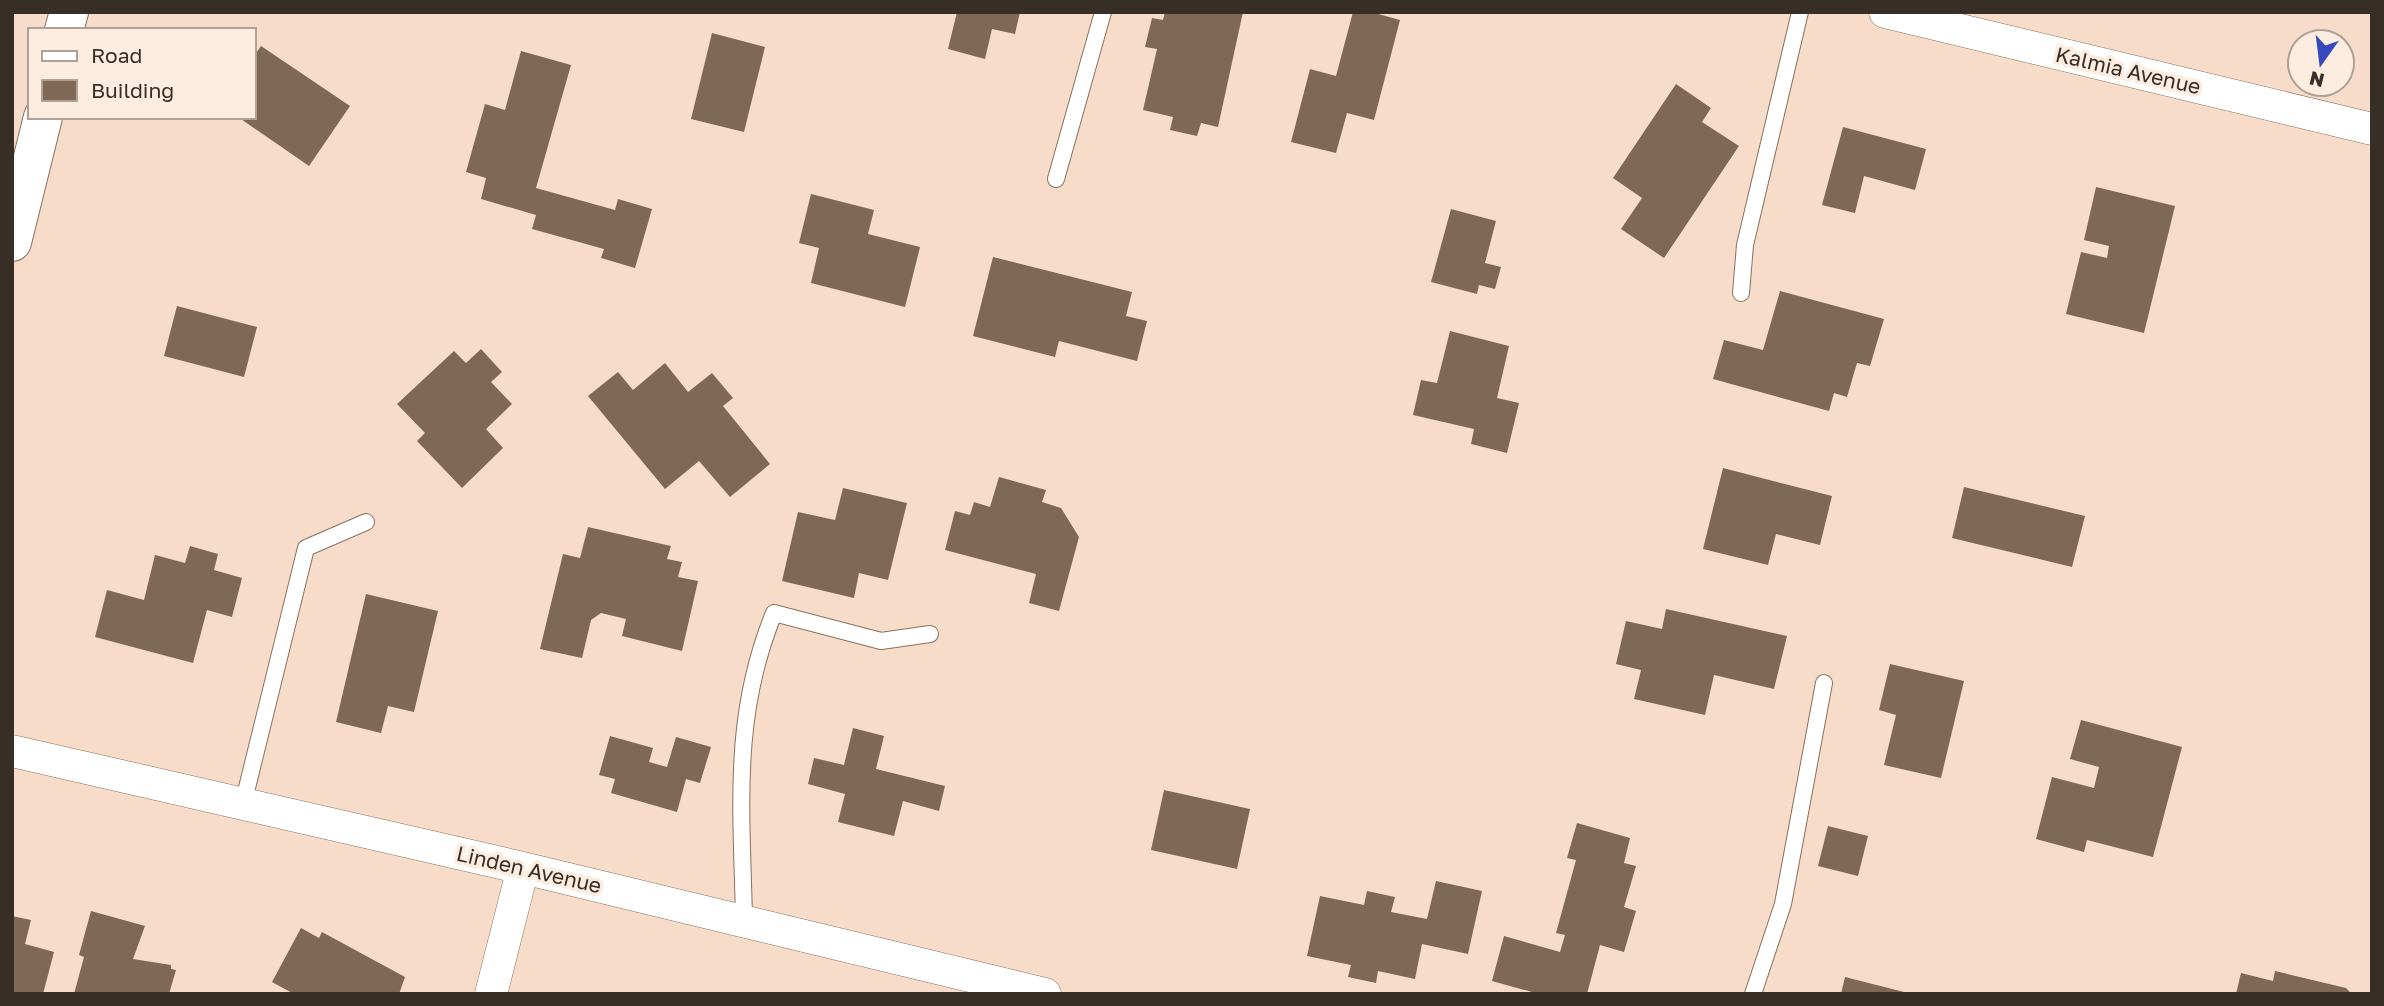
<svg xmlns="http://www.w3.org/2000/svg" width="2384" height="1006" viewBox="0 0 2384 1006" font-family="'Golos Text',sans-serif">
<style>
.building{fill:#7f6856}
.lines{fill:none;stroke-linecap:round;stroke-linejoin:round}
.lane-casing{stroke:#88715f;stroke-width:18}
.street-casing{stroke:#88715f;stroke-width:33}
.primary-casing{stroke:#88715f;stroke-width:40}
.lane{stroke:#fff;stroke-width:16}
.street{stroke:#fff;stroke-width:32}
.primary{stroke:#fff;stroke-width:38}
.labels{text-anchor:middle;stroke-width:7;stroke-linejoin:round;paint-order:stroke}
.street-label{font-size:21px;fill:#372e26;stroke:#fdede0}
</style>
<rect width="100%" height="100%" fill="#f7ddc9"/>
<path class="building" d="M957,12h63l-5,22 -23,-5 -7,30 -37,-10z
M1165,12h78l-25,115 -17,-4 -4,13 -27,-6 3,-13 -30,-7 14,-61 -12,-2 7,-29 11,2z
M1353,12h18l29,8 -26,100 -27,-7 -11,40 -45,-11 19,-73 26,7z
M712,33l53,14 -21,85 -53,-13z
M261,46l89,60 -41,60 -71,-49h16v-61z
M521,51l50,14 -35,123 79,22 3,-11 34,10 -17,59 -34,-10 3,-9 -72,-20 4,-14 -55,-16 5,-21 -20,-6 19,-68 20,6z
M1676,84l35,24 -9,14 37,24 -75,112 -43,-29 21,-31 -29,-20z
M1843,127l83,22 -11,41 -51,-14 -9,37 -33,-8z
M2096,187l79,19 -31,127 -78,-19 15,-62 26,6 2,-12 -25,-6z
M811,194l63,16 -6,24 52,13 -15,60 -94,-24 8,-35 -20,-5z
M1451,209l45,12 -11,42 16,4 -6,22 -16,-4 -2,9 -46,-12z
M993,257l139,35 -6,24 21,5 -10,40 -78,-20 -4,16 -82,-21z
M1780,291l104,28 -14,47 -13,-3 -10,34 -13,-4 -5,18 -116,-32 11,-39 39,10z
M177,306l80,21 -13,50 -80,-21z
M1450,331l59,15 -12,52 22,5 -12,50 -36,-9 3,-15 -61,-14 8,-35 16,3z
M481,349l21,23 -11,10 21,22 -26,25 17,19 -41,40 -45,-47 8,-8 -28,-29 57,-53 12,12z
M665,363l23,29 24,-19 21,25 -10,8 47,58 -40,33 -31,-36 -34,28 -77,-93 30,-24 15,18z
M1723,468l109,28 -12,49 -44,-11 -8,31 -65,-16z
M999,477l47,13 -4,12 19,6 18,29 -20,74 -30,-8 7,-29 -91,-24 10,-39 15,4 4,-13 16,5z
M1964,487l121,29 -13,51 -120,-29z
M843,488l64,15 -19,77 -29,-7 -5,25 -72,-17 16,-69 37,8z
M588,527l83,19 -4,13 15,3 -4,15 20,4 -16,70 -60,-15 4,-17 -25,-6 -10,7 -9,38 -42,-9 23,-95 17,4z
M190,546l28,8 -4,16 28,8 -10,39 -25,-7 -14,53 -98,-26 12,-47 37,10 11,-45 30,8z
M366,594l72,17 -24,101 -26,-6 -7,27 -45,-11z
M1666,609l121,27 -13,53 -60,-14 -9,40 -71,-16 7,-29 -25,-6 10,-43 36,8z
M1890,664l74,17 -23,97 -57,-13 12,-50 -17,-5z
M2081,720l101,27 -29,110 -66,-17 -3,12 -48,-13 16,-62 42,11 5,-21 -29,-8z
M853,728l31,8 -8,33 69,17 -6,25 -36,-10 -9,35 -56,-14 7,-28 -37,-10 6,-26 30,7z
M610,736l43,12 -4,14 18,5 9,-30 35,10 -11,36 -14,-4 -9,33 -66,-19 4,-14 -16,-4z
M1164,790l86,19 -13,60 -86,-19z
M1577,823l53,15 -6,25 12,3 -12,41 12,4 -12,41 -24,-7 -13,49h-48l-47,-13 12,-45 56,16 5,-17 -9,-2 20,-73 -9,-2z
M1828,826l40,10 -10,40 -40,-10z
M1436,881l46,10 -14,63 -46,-10 -7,35 -37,-8 -2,12 -28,-6 3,-12 -44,-9 13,-60 44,9 3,-14 28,6 -4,15 36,7z
M91,911l54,15 -12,33 38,6v4l5,1 -7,24h-95l10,-37 -5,-2z
M12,916l19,4 -6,24 29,8 -11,42h-31z
M301,928l18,10 3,-6 83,45 -6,17h-105l-22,-12z
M2275,971l71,17 6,6h-116l5,-21 32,8z
M1845,977l63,16v1h-67z"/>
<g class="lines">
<defs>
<path id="lane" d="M1056,179l47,-167
M1741,293l4,-48 55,-233
M243,804l63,-256 60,-26
M744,921c-2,-110 -13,-203 30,-308l107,28 49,-7
M1753,994l30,-90 41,-221"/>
<path id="street" d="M1885,12l487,117
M12,751l511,117 522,126
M491,994l32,-126"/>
<path id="primary" d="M64,30l5,-18
M12,242l31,-125"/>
</defs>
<use href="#lane" class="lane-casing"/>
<use href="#street" class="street-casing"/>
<use href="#primary" class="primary-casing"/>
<use href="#lane" class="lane"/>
<use href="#street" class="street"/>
<use href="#primary" class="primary"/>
</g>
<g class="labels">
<g class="street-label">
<text transform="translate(2128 71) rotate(13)" y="7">Kalmia Avenue</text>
<text transform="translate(529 870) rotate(13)" y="7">Linden Avenue</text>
</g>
</g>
<rect width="2384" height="1006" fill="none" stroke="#372e26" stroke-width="28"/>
<rect x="28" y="28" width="228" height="91" fill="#fdede0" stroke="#aea196" stroke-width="2"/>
<rect x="42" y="51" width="35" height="10" fill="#ffffff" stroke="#aea196" stroke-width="2"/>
<text x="91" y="63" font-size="21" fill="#372e26">Road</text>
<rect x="42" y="80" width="35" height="21" fill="#7f6856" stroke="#aea196" stroke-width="2"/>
<text x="91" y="98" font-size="21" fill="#372e26">Building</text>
<g transform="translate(2321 63) rotate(194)"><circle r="33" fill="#fdede0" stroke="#aea196" stroke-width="2"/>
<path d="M0-5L12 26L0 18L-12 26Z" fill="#3649bc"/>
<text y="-10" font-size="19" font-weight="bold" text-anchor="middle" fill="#372e26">N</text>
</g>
</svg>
